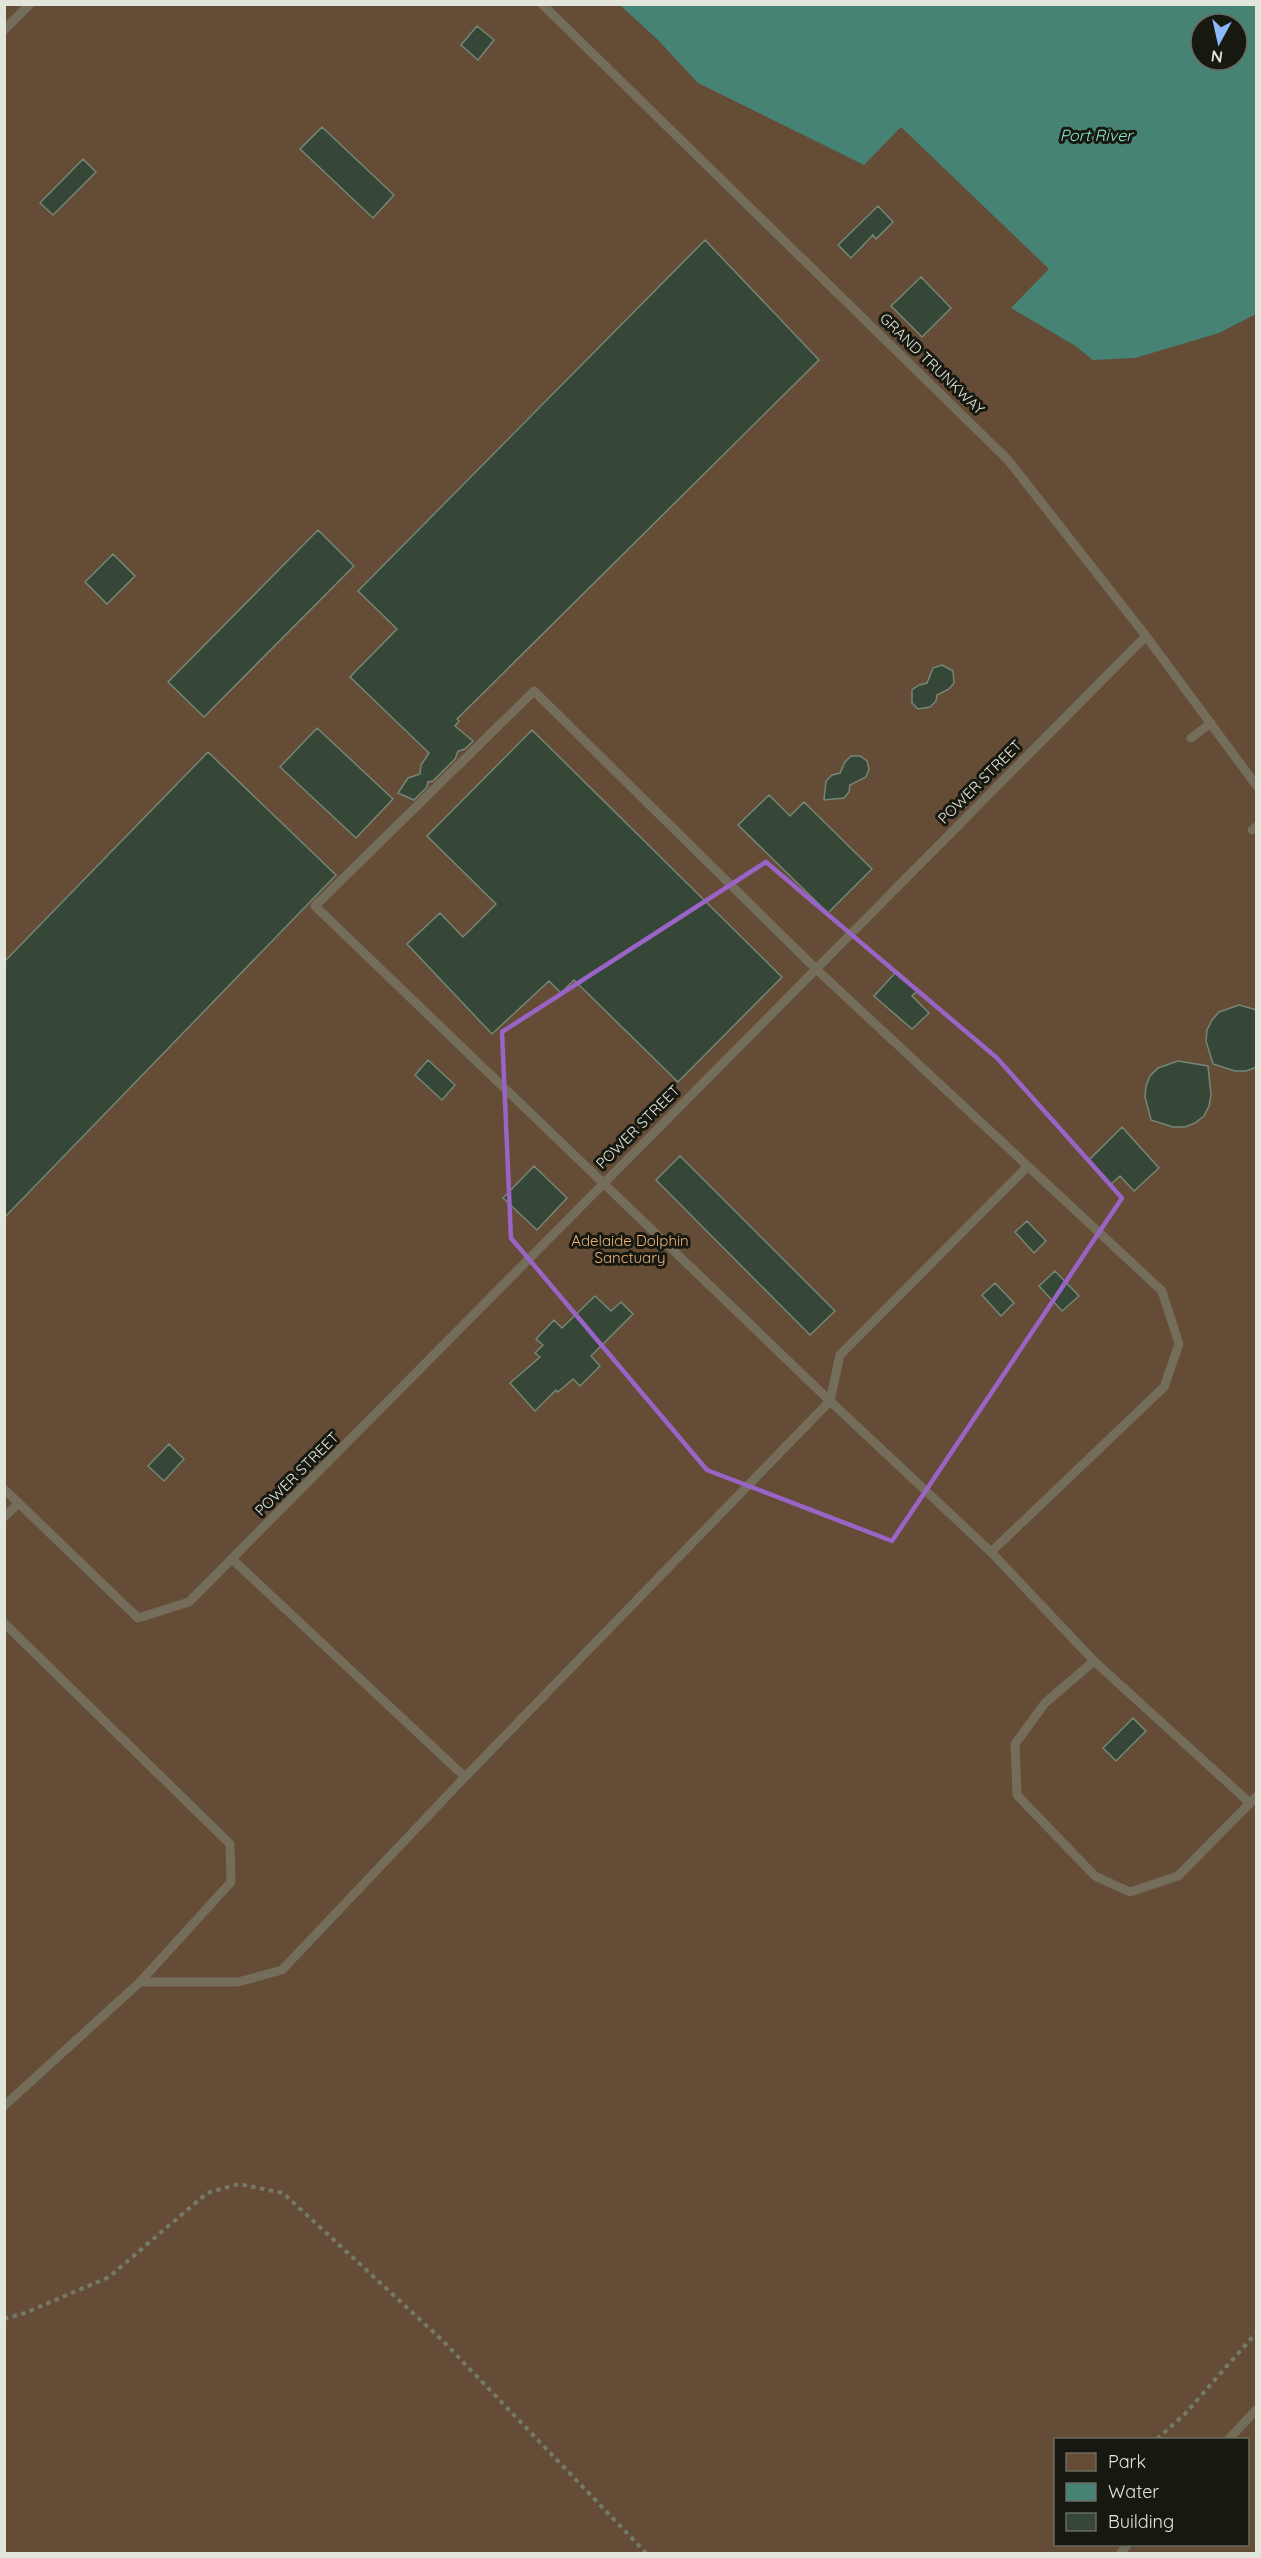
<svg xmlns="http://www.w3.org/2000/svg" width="1261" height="2558" viewBox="0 0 1261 2558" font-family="Quicksand,sans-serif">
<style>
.green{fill:#644c37;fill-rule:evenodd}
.water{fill:#478374;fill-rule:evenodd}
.building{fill:#364737;stroke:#748775;stroke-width:1.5}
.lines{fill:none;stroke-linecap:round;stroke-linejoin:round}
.path{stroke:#757968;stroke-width:4;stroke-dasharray:4.5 4.5;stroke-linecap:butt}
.service{stroke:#736d59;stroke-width:9}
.marked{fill:none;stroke:#9a64c7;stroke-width:4.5;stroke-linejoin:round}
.labels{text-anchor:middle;stroke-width:6;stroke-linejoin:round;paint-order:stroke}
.street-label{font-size:15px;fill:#e2e5d9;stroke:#171910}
.park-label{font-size:15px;fill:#ecb27c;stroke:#171910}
.water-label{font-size:16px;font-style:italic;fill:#8bead2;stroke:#171910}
</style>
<rect width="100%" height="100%" fill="#2d321e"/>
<path class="green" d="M5,5h1251v2548l-1251,1zM1201,24h36v36h-36zM1056,2440h192v104h-192z"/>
<path class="water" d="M620,5h636v309l-37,19 -84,25 -42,2 -19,-15 -63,-37 38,-39 -148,-142 -37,38 -166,-82 -39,-42zM1201,24h36v36h-36z"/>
<path class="building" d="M477,26l17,14 -16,20 -17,-15z
M322,127l72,68 -21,23 -73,-69z
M83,159l13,13 -43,43 -13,-12z
M878,206l15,16 -17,17 -3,-4 -22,23 -13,-13z
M705,240l114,120 -362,359 2,2 -4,5 18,15 -8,8 -7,2 -3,8 -22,22 -5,1 -1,5 -13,13 -16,-7 10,-15 12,-4 1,-9 8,-12 -79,-76 47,-48 -39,-38z
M921,277l30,31 -29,29 -31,-31z
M318,530l36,36 -150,151 -36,-35z
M113,554l22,22 -28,28 -22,-22z
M942,665l11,6 1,12 -5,6 -12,6 -1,6 -6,6 -12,2 -6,-6v-13l7,-5 8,-2 6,-15z
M317,728l76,71 -37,39 -76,-71z
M532,730l250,247 -104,105 -104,-102 -13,13 -12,-12 -57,53 -85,-90 33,-31 23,24 33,-33 -69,-68z
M208,752l128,123 -332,343v-256z
M851,756h9l7,5 2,8 -3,8 -16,8 -1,7 -5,6 -20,2 2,-19 6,-6 8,-2 5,-11z
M769,795l21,21 14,-14 68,67 -44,44 -90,-88z
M897,971l21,19 -6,6 17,17 -17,16 -38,-33z
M1239,1005l18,5v57l-11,4h-11l-22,-7 -7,-23 1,-11 5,-10 7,-8z
M428,1060l27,25 -13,15 -27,-25z
M1178,1061l30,5 3,29 -2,11 -5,10 -9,7 -10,4h-12l-22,-7 -6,-23 1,-11 4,-10 8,-8z
M1122,1127l37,41 -25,23 -14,-15 -9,8 -23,-23z
M680,1156l155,155 -25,24 -154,-155z
M534,1166l33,32 -30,32 -34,-32z
M1027,1221l19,20 -12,12 -19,-21z
M1055,1271l24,25 -17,15 -23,-25z
M995,1283l19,20 -13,13 -19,-21z
M595,1296l16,15 10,-9 12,12 -42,42 9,10 -20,20 -7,-7 -15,13 -2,-2 -21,21 -25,-28 30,-26 -5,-4 8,-8 -7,-6 18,-19 8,8z
M169,1444l15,15 -20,22 -16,-15z
M1133,1718l13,13 -30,30 -13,-13z"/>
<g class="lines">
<path class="path" d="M4,2319l21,-6 84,-36 98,-84 32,-9 44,9 158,146 206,215
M1157,2439l27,-24 72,-82"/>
<path class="service" d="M542,4l466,456 138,176 110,149
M4,30l26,-26
M1191,738l20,-15
M1252,830l4,-3
M4,1489l134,129 51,-16 957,-966
M4,1517l15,-14
M991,1552l173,-165 15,-43 -17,-53 -347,-323 -281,-277 -219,215 515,495 10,-46 188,-189
M233,1560l232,217
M4,1623l226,221 1,38 -91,100
M1250,1803l-156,-142 -49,42 -30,41 2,51 78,81 35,16 48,-16 72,-73 6,-6
M4,2106l136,-124h98l44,-12 183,-193 365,-376 161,151 103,109
M1228,2440l28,-30
M1120,2554l8,-10"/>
</g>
<path class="marked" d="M766,862l231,196 125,140 -230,343 -185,-71 -196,-232 -9,-206z"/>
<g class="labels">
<g class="street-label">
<text transform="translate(932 364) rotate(44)" y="5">GRAND TRUNKWAY</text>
<text transform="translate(980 782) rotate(-45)" y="5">POWER STREET</text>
<text transform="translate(638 1127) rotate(-45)" y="5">POWER STREET</text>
<text transform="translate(297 1474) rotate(-45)" y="5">POWER STREET</text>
</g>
<g class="park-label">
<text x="630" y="1246">Adelaide Dolphin<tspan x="630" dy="17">Sanctuary</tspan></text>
</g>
<g class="water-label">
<text x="1096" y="141">Port River</text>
</g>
</g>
<rect width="1261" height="2558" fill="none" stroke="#e2e5d9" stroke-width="12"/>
<rect x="1054" y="2438" width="195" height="108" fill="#171910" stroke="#686b60" stroke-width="1.5"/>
<rect x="1066" y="2453" width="30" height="18" fill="#644c37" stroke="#686b60" stroke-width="1.5"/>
<text x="1108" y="2468" font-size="18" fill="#e2e5d9">Park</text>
<rect x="1066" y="2483" width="30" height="18" fill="#478374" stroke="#686b60" stroke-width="1.5"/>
<text x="1108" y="2498" font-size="18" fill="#e2e5d9">Water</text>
<rect x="1066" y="2513" width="30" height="18" fill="#364737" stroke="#686b60" stroke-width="1.5"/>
<text x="1108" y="2528" font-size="18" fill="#e2e5d9">Building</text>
<g transform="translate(1219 42) rotate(188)"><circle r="28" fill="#171910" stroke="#686b60" stroke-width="1.5"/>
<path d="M0-4.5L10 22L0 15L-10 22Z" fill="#8db9fc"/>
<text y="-9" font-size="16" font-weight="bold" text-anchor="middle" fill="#e2e5d9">N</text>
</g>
</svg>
